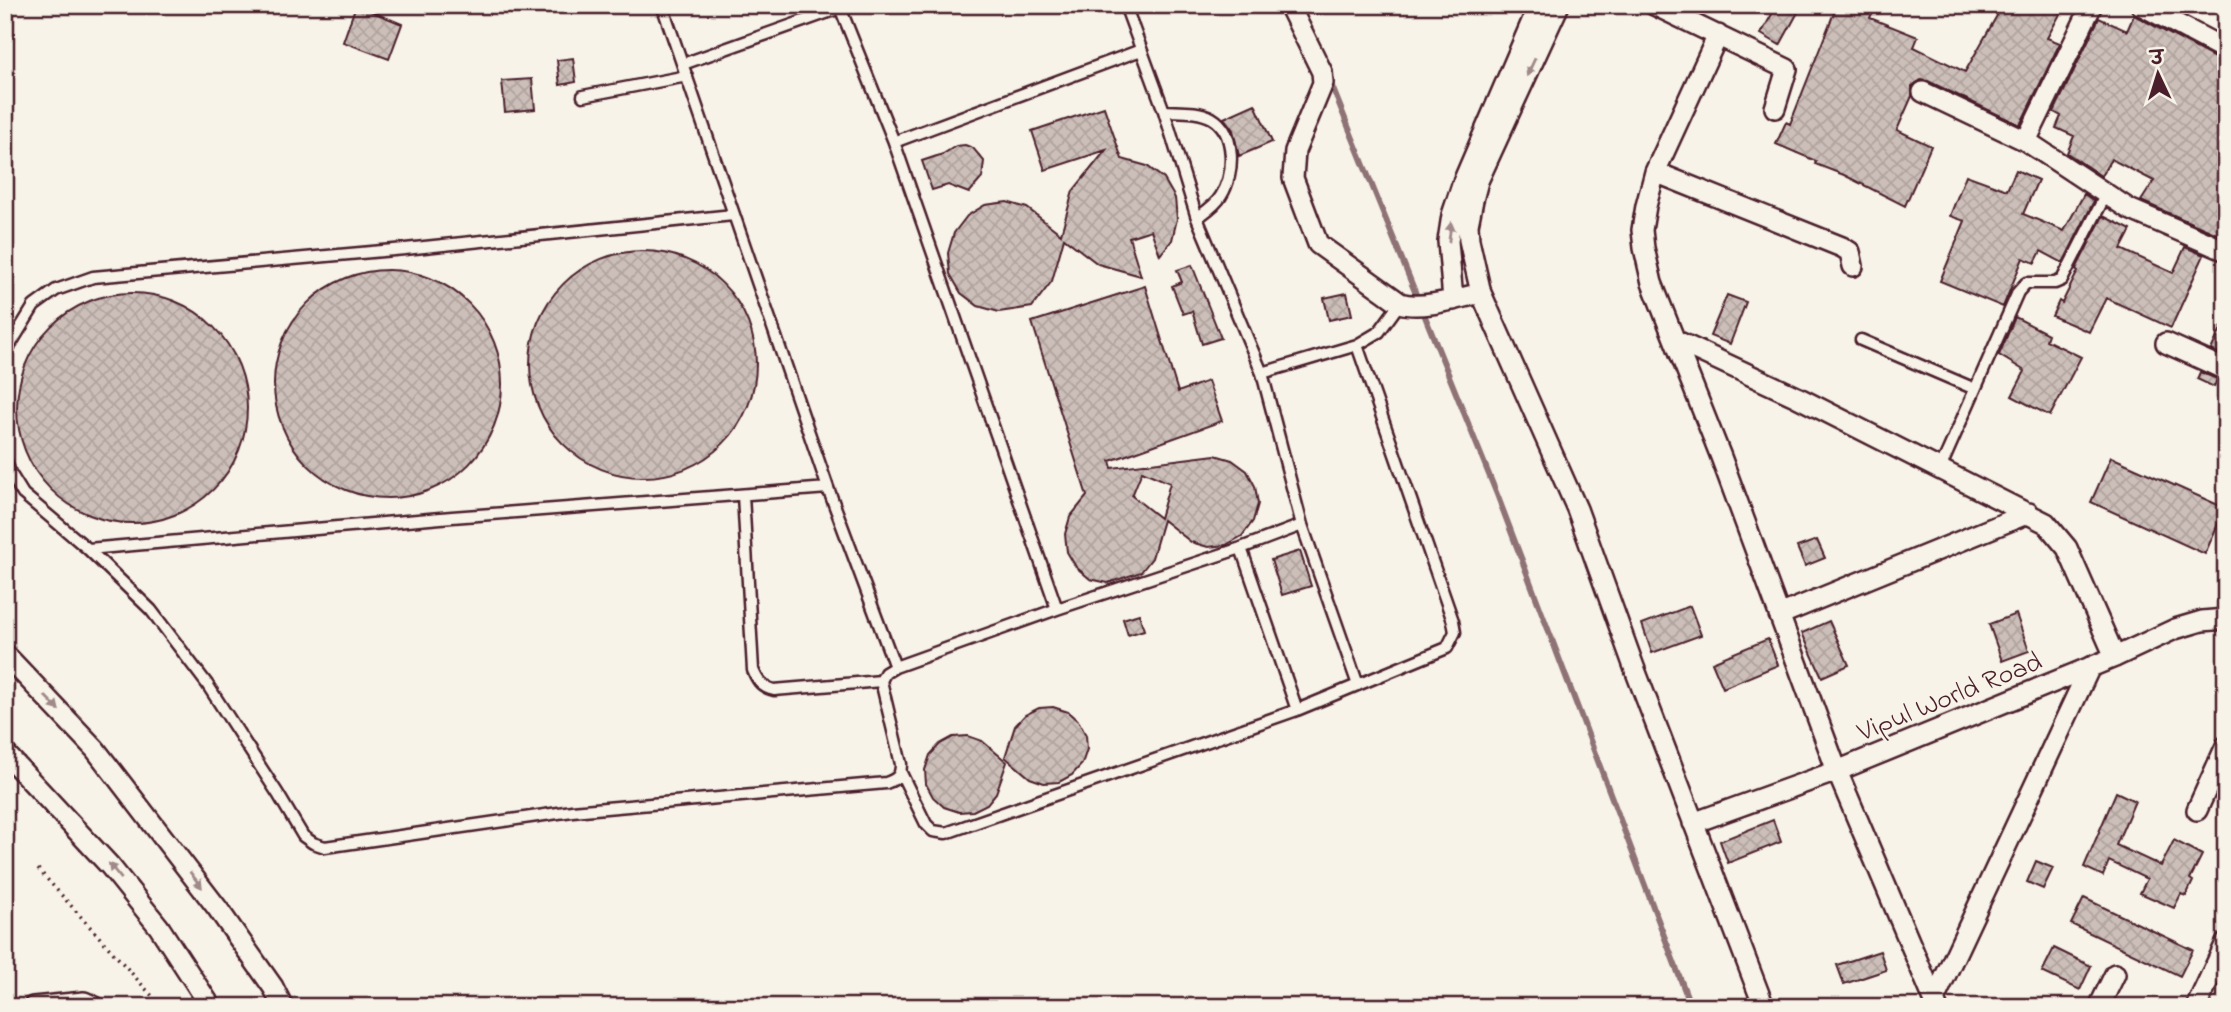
<svg xmlns="http://www.w3.org/2000/svg" width="2231" height="1012" viewBox="0 0 2231 1012" font-family="'Indie Flower','Playpen Sans Deva',sans-serif">
<style>
.lines{fill:none;stroke-linecap:round;stroke-linejoin:round}
.stream{stroke:#8e7275;stroke-width:6}
.building{fill:url(#building-cross-hatch);stroke:#4a1f2b;stroke-width:2;fill-rule:evenodd}
.service-casing{stroke:#4a1f2b;stroke-width:15}
.minor-casing{stroke:#4a1f2b;stroke-width:24}
.path{stroke:#4a1f2b;stroke-width:3.5;stroke-dasharray:2 5;stroke-linecap:butt}
.service{stroke:#f7f3e8;stroke-width:10}
.minor{stroke:#f7f3e8;stroke-width:19}
.oneway{fill:#a0898a}
.labels{text-anchor:middle;stroke-width:5;stroke-linejoin:round;paint-order:stroke}
.street-label{font-size:28px;fill:#4a1f2b;stroke:#f7f3e8}
</style>
<defs>
<pattern id="building-cross-hatch" width="8" height="8" patternUnits="userSpaceOnUse" patternTransform="scale(1.75)"><rect width="8" height="8" fill="#ccbfb9"/><path d="M0 0l8 8M0 8l8-8" fill="none" stroke="#b1a49f"/></pattern>
</defs>
<rect width="100%" height="100%" fill="#f7f3e8"/>
<filter id="ink" filterUnits="userSpaceOnUse"><feTurbulence type="fractalNoise" baseFrequency=".0143" numOctaves="2"/><feDisplacementMap in="SourceGraphic" scale="14" xChannelSelector="R" yChannelSelector="G"/><feConvolveMatrix kernelMatrix="1 2 1 2 8 2 1 2 1" color-interpolation-filters="sRGB"/></filter>
<g filter="url(#ink)">
<g class="lines">
<path class="stream" d="M1329,79l169,418 193,510"/>
</g>
<path class="building" d="M356,5l46,19 -13,35 -46,-17z
M1777,5h25l-22,40 -19,-11z
M1837,5h38l-5,13 48,19 -4,10 51,25 38,-67h62l-18,33 13,5 -40,82 -92,-44 -7,-1 -9,6v10l-15,34 34,16 -26,60 -61,-31 -29,-11 1,-3 -40,-17 10,-22 4,2z
M2134,15l92,49v100l-7,13 2,2 -1,2 6,3v49l-2,4 -83,-36 13,-20 -43,-22 -10,17 -34,-23 7,-17 -18,-8 5,-12 -7,-4 45,-94 28,13z
M573,58l3,24 -16,3 -3,-25z
M532,79l3,30 -30,3 -3,-31z
M1255,104l17,38 -33,14 -6,-26 -9,-12z
M1104,107l18,52 25,7 17,13 11,19 2,21 -5,21 -12,15 -9,-25 -22,7 12,39 -43,-12 -34,-26 -12,43 -20,26 -33,5 -21,-6 -17,-13 -11,-19 -2,-21 6,-20 13,-17 18,-11 22,-3 20,6 34,26 12,-43 33,-41 -61,20 -13,-39z
M965,145l8,3 11,13 -2,17 -13,15 -21,-8 -16,5 -10,-29 21,-7 13,-8z
M2016,170l22,10 -15,34 41,17 20,-37 10,7 -31,62 -22,-12 -6,12 -12,-5 -20,49 -63,-26 25,-60 -15,-5 16,-41 41,15z
M2103,216l28,14 -10,19 52,24 12,-26 19,8 -33,73 -65,-30 -17,34 -37,-16 7,-15 3,2 16,-32 -2,-2z
M530 364a113 113 0 1 1 226 0a113 113 0 1 1-226 0Z
M1192,265l29,73 -19,6 -10,-33 -9,3 -11,-28 10,-4 -5,-12z
M274 384a114 114 0 1 1 228 0a114 114 0 1 1-228 0Z
M1145,286l33,106 30,-11 14,40 -112,40 2,7 103,-13 17,5 15,11 8,15 3,18 -5,17 -11,15 -16,9 -18,2 -17,-5 -28,-22 -11,38 -11,14 -33,11 -18,-4 -14,-12 -9,-15 -2,-18 5,-17 17,-21 -55,-174zM1142,471l28,12 -10,35 -28,-22z
M17 408a115 115 0 1 1 230 0a115 115 0 1 1-230 0Z
M1347,293l5,22 -23,5 -5,-22z
M1727,295l19,7 -16,42 -20,-8z
M2015,317l33,17 -2,6 35,17 -31,59 -38,-20 13,-25 -26,-16z
M2226,318v38l-15,-6z
M2200,372l17,7 -3,8 -17,-8z
M2111,457l114,51 -20,46 -114,-52z
M1817,540l8,18 -20,8 -8,-19z
M1300,551l11,35 -29,9 -11,-35z
M1690,606l11,29 -49,18 -10,-29z
M1139,614l5,16 -16,5 -5,-16z
M2016,614l13,37 -27,10 -13,-37z
M1829,621l20,44 -27,12 -20,-44z
M1768,639l10,26 -55,23 -11,-26z
M1053,707l15,5 11,10 7,13 1,14 -5,15 -10,11 -13,7 -15,1 -14,-5 -25,-21 10,-31 10,-11 14,-7z
M968,736l14,5 25,21 -11,31 -9,11 -14,7 -14,1 -15,-5 -11,-10 -7,-13 -1,-14 5,-15 10,-11 13,-7z
M2116,792l19,9 -19,44 45,21 13,-26 28,15 -12,24 3,2 -7,15 -5,-2 -7,14 -34,-15 7,-14 -38,-18 -6,15 -19,-9z
M1773,820l8,22 -53,21 -8,-22z
M2036,861l17,7 -10,21 -16,-7z
M2084,898l109,52 -13,26 -109,-52z
M2054,948l37,18 -11,24 -38,-18z
M1880,951l6,19 -42,14 -7,-19z"/>
<g class="lines">
<defs>
<path id="service" d="M662,5l166,483 67,179
M839,5l55,137
M1125,5l39,106 33,107 65,155 40,152 56,160
M683,64l157,-56
M583,96l104,-20
M1164,111c15,1 34,-1 48,7 24,14 23,56 9,78 -5,9 -16,16 -24,22
M1861,340l114,49
M5,353l29,-47 22,-16 37,-13 312,-28 328,-34
M1262,373l95,-28 22,-13 21,-29
M5,458l5,15 13,21 65,55 63,61 56,74 71,110 25,42 10,7 12,4 247,-36 314,-28c11,-4 15,-7 15,-19l-20,-83 4,-8 10,-6 162,-58 184,-61 61,-23
M1940,469l78,-177 8,-9h29l7,-3 44,-86
M743,495l10,175c5,12 9,17 21,20l107,-9
M1241,548l56,162
M88,549l364,-32 376,-29
M1057,609l-163,-467 247,-92
M901,773l25,51 7,7 13,2 351,-123 150,-62 8,-16 -2,-11 -96,-276"/>
<path id="minor" d="M1289,5l33,67 1,11 -28,68 -2,27 25,66 82,59c20,7 60,-5 81,-10
M1559,5l-81,176 -5,19 -5,25 1,15 12,53 96,216 57,158 130,340
M1654,5l133,64 -12,39
M2141,5l85,45
M1718,35l-63,137 -9,34 -4,24 2,18 8,35 69,174 116,314 100,236
M1923,92l103,49 103,68 97,42
M2026,141l66,-136
M1655,172l187,75 8,5 3,14
M1453,300l-5,-59 4,-26 11,-33 76,-177
M1675,340l122,57 249,126 21,25 48,109
M2166,343l60,27
M1779,615l250,-102
M5,654l90,95 123,160 55,78 10,20
M5,753l105,113 49,61 52,80
M2197,810l29,-64
M1693,823l144,-52 278,-114 60,-28 27,-8 24,-2
M1935,998l155,-331
M33,1007l51,-5 11,5
M2099,1007l16,-33
M2196,1007l30,-64"/>
</defs>
<use href="#service" class="service-casing"/>
<use href="#minor" class="minor-casing"/>
<path class="path" d="M38,869l124,138"/>
<use href="#service" class="service"/>
<use href="#minor" class="minor"/>
</g>
<defs><path id="oneway-solid" d="M-6-.8H1V-3.2L6.5 0L1 3.2V.8H-6Z" transform="scale(1.75)"/></defs>
<g class="oneway">
<use href="#oneway-solid" transform="translate(1531 67) rotate(115)"/>
<use href="#oneway-solid" transform="translate(1450 232) rotate(-83)"/>
<use href="#oneway-solid" transform="translate(52 703) rotate(46)"/>
<use href="#oneway-solid" transform="translate(115 871) rotate(-129)"/>
<use href="#oneway-solid" transform="translate(196 880) rotate(53)"/>
</g>
</g>
<g class="labels">
<g class="street-label">
<text transform="translate(1949 695) rotate(-22)" y="10">Vipul World Road</text>
</g>
</g>
<rect width="2231" height="1012" fill="none" stroke="#f7f3e8" stroke-width="28"/>
<rect x="14" y="14" width="2203" height="984" fill="none" stroke="#4a1f2b" stroke-width="2.5" filter="url(#ink)"/>
<g transform="translate(2158 74) rotate(356)" stroke="#f7f3e8" stroke-width="5" paint-order="stroke">
<path d="M0-5L12 26L0 18L-12 26Z" fill="#4a1f2b"/>
<text y="-10" font-size="19" font-weight="bold" text-anchor="middle" fill="#4a1f2b">उ</text>
</g>
</svg>
